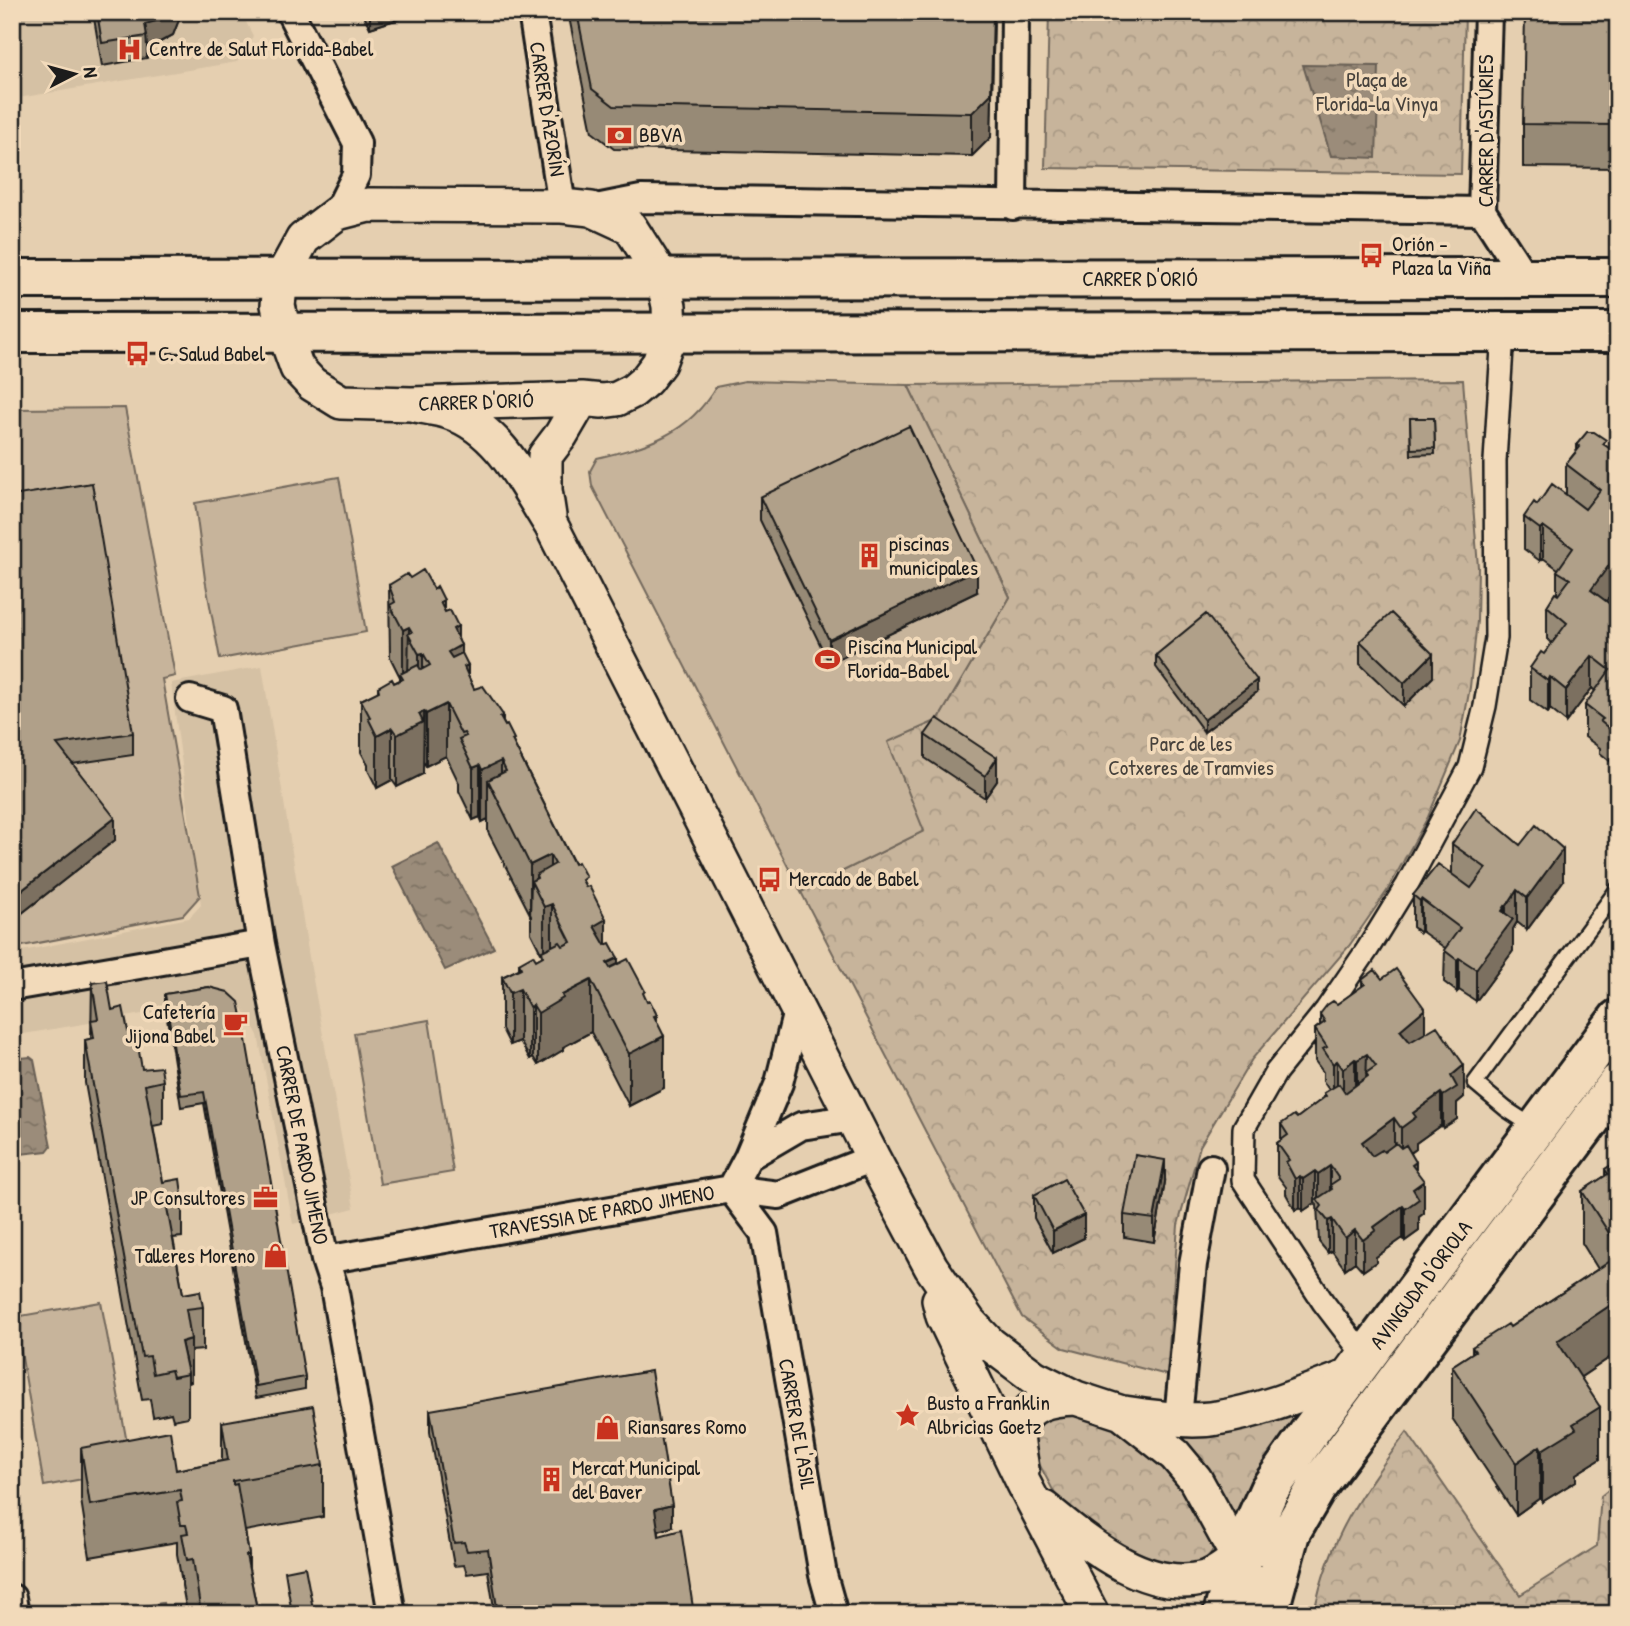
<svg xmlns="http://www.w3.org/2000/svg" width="1630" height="1626" viewBox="0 0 1630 1626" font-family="'Patrick Hand',sans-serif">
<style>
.built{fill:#d5c1a4}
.park{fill:url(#park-crowns);stroke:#72685c;stroke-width:2}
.pitch{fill:#c7b49b;stroke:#72685c;stroke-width:2}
.water{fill:url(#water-ripples);stroke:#685f54;stroke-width:2}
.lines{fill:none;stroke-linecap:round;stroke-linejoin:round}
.service-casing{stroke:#1c1c1c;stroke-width:19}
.pedestrian-casing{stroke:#1c1c1c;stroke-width:26}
.minor-casing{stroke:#1c1c1c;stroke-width:32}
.tertiary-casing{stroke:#1c1c1c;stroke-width:38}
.primary-casing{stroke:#1c1c1c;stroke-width:44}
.service{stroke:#f2daba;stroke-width:14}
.pedestrian{stroke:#f2daba;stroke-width:21}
.minor{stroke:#f2daba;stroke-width:26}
.tertiary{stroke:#f2daba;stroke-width:33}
.primary{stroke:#f2daba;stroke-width:38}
.wall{fill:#978a76;stroke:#1c1c1c;stroke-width:2}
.shaded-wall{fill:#7b7060;stroke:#1c1c1c;stroke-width:2}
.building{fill:#b0a089;stroke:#1c1c1c;stroke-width:2}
.labels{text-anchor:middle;stroke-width:7;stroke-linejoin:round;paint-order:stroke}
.poi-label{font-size:21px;fill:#1c1c1c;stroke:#f2daba;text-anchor:start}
.park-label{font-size:21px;fill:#47423c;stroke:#f2daba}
.street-label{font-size:21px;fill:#1c1c1c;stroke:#f2daba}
</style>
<defs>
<pattern id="park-crowns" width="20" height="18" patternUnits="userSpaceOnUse" patternTransform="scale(1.75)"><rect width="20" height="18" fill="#c7b49b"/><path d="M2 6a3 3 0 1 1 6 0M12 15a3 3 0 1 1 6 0" fill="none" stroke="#aa9a85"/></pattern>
<pattern id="water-ripples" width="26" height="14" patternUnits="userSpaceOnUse" patternTransform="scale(1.75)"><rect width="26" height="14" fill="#9b8c7a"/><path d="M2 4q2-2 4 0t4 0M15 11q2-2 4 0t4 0" fill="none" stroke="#7e7263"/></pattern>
</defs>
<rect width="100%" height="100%" fill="#e5cfb0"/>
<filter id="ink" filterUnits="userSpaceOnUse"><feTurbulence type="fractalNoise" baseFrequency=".0143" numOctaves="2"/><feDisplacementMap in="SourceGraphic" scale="14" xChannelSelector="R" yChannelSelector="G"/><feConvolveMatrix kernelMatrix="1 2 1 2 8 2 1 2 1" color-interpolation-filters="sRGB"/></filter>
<g filter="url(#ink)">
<path class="built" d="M12,12h229l12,24 -16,26 -225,37z
M262,666l47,291 45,251 -61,16 -35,-189 -21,-37 -225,38v-83l177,-35 12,-13 -30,-222z"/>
<path class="park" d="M1049,12h416l-4,162 -416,-6z
M1463,380l15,187 -1,54 -7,66 -10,54 -32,76 -41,74 -38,55 -97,113 -52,87 -22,79 -11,150 -103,-27 -42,-31 -221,-425 122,-61 -36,-89 51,-22 72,-123 -102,-212z
M1305,1404l-73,114 -61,-84z
M1088,1413l72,41 52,81 1,15 -12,15 -12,4 -49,-9 -63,-40 -22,-26 -18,-34 -6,-27 6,-19z
M1407,1432l113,163 77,-49 4,-50 17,-14v132h-304c14,-76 48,-122 93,-182z"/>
<path class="pitch" d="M745,381l163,4 102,212 -72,123 -50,22 36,89 -123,61 -209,-406 -2,-15 7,-13c50,-12 91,-23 119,-71z
M125,408l50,268 -13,3 38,217 -17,19 -171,33v-539z
M339,477l27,155 -146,27 -15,-80 -10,-76z
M429,1020l24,152 -73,12 -26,-151z
M101,1302l31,168 -88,16 -29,-169z"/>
<path class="water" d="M1303,65l76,1 -3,92 -45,-2z
M438,843l56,105 -49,22 -53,-104z
M30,1057l4,3 17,86 -4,5 -35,4v-96z
M163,1603l2,11h-57v-2z"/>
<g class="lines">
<defs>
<path id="service" d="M1535,1128l-29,-19 -31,-26 143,-194"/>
<path id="pedestrian" d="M1366,1358l-43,-56 -80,-122 1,-52 32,-56 50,-62 41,-60 40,-65 63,-118 15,-61 11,-68 -1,-177 8,-129"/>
<path id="minor" d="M290,12l67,131 -1,32 -19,38
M532,12l30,194
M1488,12l-6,199 44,68
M1013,206l2,-194
M591,209l50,-10 841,12
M190,699l33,10 38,235 64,316 9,27 58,327
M12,987l249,-43
M748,1157l53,-31 53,-8
M731,1189l33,44 59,342 11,39
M731,1189l17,-32 31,-74 19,-76
M325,1260l406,-71 48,6 94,-37
M1178,1418l15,-154 18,-96
M12,1598l3,16"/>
<path id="tertiary" d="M368,205l194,1 29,3 39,18 33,52 6,27 1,27 -11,30 -13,17 -13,11 -16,8 -15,2 -20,-2 -171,5 -70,-2 -29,-18 -15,-16 -13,-36 -6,-27 3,-26 22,-40 34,-26z
M411,404c13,3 26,4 38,8 51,17 75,71 102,113l322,633 58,109 38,55 21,22 44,33 42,21 46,15 53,42 20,24 73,133
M549,516l-4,-26v-34l16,-21 21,-36
M939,1300l4,16 81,168 68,130
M1124,1413c26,4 67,10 93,5 46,-7 92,-27 135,-43
M1022,1470c-1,-12 -6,-28 -4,-39 7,-29 33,-32 58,-33
M1044,1508c42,34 101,86 161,70 11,-3 22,-13 32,-19 17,-9 35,-18 53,-26"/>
<path id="primary" d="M12,279l1606,-1
M12,333l1606,-1
M1223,1614l15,-55 31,-69 42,-60 307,-411
M1268,1614l22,-81 27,-46 301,-404"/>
</defs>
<use href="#service" class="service-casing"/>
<use href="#pedestrian" class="pedestrian-casing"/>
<use href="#minor" class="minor-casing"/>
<use href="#tertiary" class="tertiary-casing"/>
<use href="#primary" class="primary-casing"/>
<use href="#service" class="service"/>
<use href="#pedestrian" class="pedestrian"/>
<use href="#minor" class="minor"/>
<use href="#tertiary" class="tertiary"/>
<use href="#primary" class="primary"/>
</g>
<path class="wall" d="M93,12h89l-9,23 -13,7 -13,4v12l-45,8z
M362,12h104l-8,3 -50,1 -38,12z
M568,12h426l-3,125 -19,19 -358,-7 -22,-17z
M1618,12v156l-95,-1v-43z
M1410,418h24l1,36 -24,1z
M1577,444l29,2 12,8v131l-12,16 12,9 -1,157 -17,-14v-5l-15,-11v-32l10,-14 -3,-3 -26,34 -16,-13 -2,4 -18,-13v-32l14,-14 8,-11 -5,-5v-32l10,-12v-23l1,-2 -15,-11 -3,3 -16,-12v-32l13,-12 29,-10v-31l11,-14z
M12,496l121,237v22l-61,9 43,76 -98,77 -5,-6z
M760,497l217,95 -148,71 -69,-143z
M389,585l55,25 14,28 3,16 7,22 6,13 29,33 83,165 20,58 12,19 27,34 12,24 7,66 -35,18 -38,-74 -28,15v3l-25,15 -5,-8 -3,2 -10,-18 -10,4 -8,-16v-52l17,-8v-6l17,-3 6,-3v-2l-11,-22v-17l-43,-84v-13l-6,3 -2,-5 -7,3 -14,-29v-8l-13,-27 -20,10 -2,-3 -1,1v10l-26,13 -5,-7 -15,8 -9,-18v-5l-7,-13v-52l17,-8v-5l16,-4 6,-3v-3l-10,-20z
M1360,641l73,36 -29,29 -44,-42z
M1156,655l101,37 -53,40 -48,-65z
M925,735l72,46 -12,17 -60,-40z
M1452,844l111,37 -36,49 -10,-8 -4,7v22l-37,50 -17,-11 -2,2 -13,-10 1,-34 -24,-17 -1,2 -7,-6v-32l39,-21z
M1362,980l63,53 39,64 -7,6v16l-14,9 -2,-3 -25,18v6l-5,4 5,17 8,43 -5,4v14l-14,10 -2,-3 -27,19v5l-13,9 -8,-9 -10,7 -13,-18 -4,2 -9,-11 -2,-37 -2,-2 -12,8 -3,-3 -5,2 -9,-16v-7l-9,-12v-32l4,-3v-16l16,-6 27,-20v-5l5,-3 -6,-9v-9l-8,-11v-32l5,-4v-11l17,-10 25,-17z
M92,983l20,27 18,31 12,28 21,12v43l-10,2 10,56 19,12v43l-9,1 10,56 20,13v43l-12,1v31l-3,1v34l-15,3 -2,-7 -18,4 -3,-18 -8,1 -57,-317v-43l6,-1z
M209,987l96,390v12l-49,9 -52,-295 -23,4 -16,-102v-11z
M1618,1161v191l-37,25 19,82 -24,15v7l-34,21 -2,-4 -24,17 -64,-97v-52l20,-13v-6l38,-20 88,-58 -16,-26v-52l23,-15v-7z
M1165,1182l-11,60 -30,-5v-22z
M1034,1195l50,43 -31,15 -19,-35z
M430,1410l242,117 -13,4v5l35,78h-199l-7,-43 -21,3 -3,-9 -10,1 -24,-134z
M222,1422l101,43v52l-78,14 4,24v14l9,45h-65v-3l-6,1 -5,-26v-9h-1l-4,-23v-12l-87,15 -9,-57v-52l95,22 46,-9z"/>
<path class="shaded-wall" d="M173,12h9l-9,23 -13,7 -13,4 -2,-22z
M370,12h38v4l-38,12z
M993,12h1l-3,125 -19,19v-43z
M1543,526v32l-3,3v-32z
M1618,530v55l-27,37v-32z
M977,569v23l-148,71v-23z
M444,600v51l-4,-49z
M458,626v21l3,-2v52l-13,-45 5,-23z
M409,627l-1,52 -5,3v-52z
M423,653v52l-4,1v-52z
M1433,654v23l-29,29v-23z
M1592,656v32l-26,34v-32z
M468,665v52l-4,-50z
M1550,677v32l-2,4v-32z
M1257,680v12l-53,40v-12z
M446,704v52l-20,10v-52z
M424,711l-1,63 -26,13v-52z
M503,715v51l-2,-5v45l-13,-26v39l-6,3v-52l18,-53z
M392,728v52l-15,8v-52z
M1618,734v32l-1,1v-32z
M997,758v23l-12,17v-22z
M480,765v52l-7,3v-52z
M115,818v22l-98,77v-23z
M1563,849v32l-36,49v-32z
M550,855v50l2,-1v52l-8,3v-52l-8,-32v16l-5,-10 -1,36v-52z
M1517,890v32l-4,7v22l-37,50v-32l29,-63v24l1,-2v-21z
M1421,899v32l-1,2v-32z
M606,919v52l-12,-45z
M618,958v51l-11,-46z
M1459,958v32l-2,2v-32z
M591,980v52l-28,15v3l-25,15v-52l24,-18z
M520,989v52l-10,4v-52z
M533,1005v52l-3,2v-51z
M1425,1009v32l-25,21v-32z
M657,1015v25l7,-4v52l-35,18v-52l25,-38z
M1367,1054l-1,32 -9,6v-32z
M1355,1059v32l-12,10v-32z
M1337,1061v32l-4,3v-32z
M1464,1065v32l-7,6v16l-14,9v-32l8,-20z
M1441,1093v32l-25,18v6l-15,10v-31l12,-15z
M1394,1118v32l-32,24v-32z
M1165,1160v22l-11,60v-23z
M1416,1162v25l8,-6v32l-5,4v14l-14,10v-32l7,-44z
M1330,1166v32l-12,2v-26z
M1315,1171v32l-12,8v-32z
M1300,1176v32l-5,2v-31z
M1403,1206v32l-27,19v5l-13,9v-31l11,-13z
M1084,1215v23l-31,15v-22z
M1332,1219v32l-4,2v-32z
M1355,1230v32l-10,7v-31z
M1618,1300v52l-61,41v-52z
M191,1339v43l-3,1v-9l-7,-32z
M1600,1407v52l-24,15v7l-34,21v-52l31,-26z
M1540,1446v52l-24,17v-52z
M672,1505v22l-17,5v-23z"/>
<path class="building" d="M97,12h76l-13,8 -15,4 2,12 -45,7z
M577,12h416l-2,82 -19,19 -358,-7 -22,-17z
M1525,12h93v113l-95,-1z
M1410,418h24l1,30 -24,1z
M909,426l68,143 -148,71 -69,-143z
M1587,432h7l12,8 -3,4 15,10v76l-2,2 2,1v20l-27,37 27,20v11l-4,4 4,2 -1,108 -17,-14 3,-2 -18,-14 25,-35 -18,-14 -26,34 -16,-13 -2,4 -18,-13 11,-16 3,2 23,-31 -20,-17 8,-13 3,2 12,-16 -13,-8 16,-23 -30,-22 -3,3 -16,-12 10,-15 3,3 15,-21 33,25 15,-19 -34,-26 14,-17 -3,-3z
M92,483l41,250 -76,11 58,74 -98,76 -5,-6v-392z
M423,570l11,19 3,-3 7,14 -4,2 5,10 5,-2 8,16 -5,3 8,16 -13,7 4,6 10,-5 6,12 -4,2 10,22 9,-3 20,29 -3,2 5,9 2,-1 7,14 -2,1 62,124 4,-2 8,15 -4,3 4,7 3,-1 17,33 -12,7 11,19 5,-2 8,15 -11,5 3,5 18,-9 17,32 -2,2 4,9 3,-1 7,14 -3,1 10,20 -35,18 -38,-74 -29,15 1,3 -25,15 -5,-8 -3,3 -10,-19 -10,4 -8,-16 19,-9 -2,-5 14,-8 3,5 7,-4 -1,-5 18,-9 3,4 8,-4 -19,-38 -8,3 -13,-26 6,-3 -1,-3 19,-11 -5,-9 -20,10 -42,-85 18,-9 -5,-10 -19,9 -2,-5 -7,3 -14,-29 7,-3 -2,-3 -3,1 -15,-30 -20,10 -2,-3 -5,3 4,8 -26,13 -5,-7 -15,8 -9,-18 2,-1 -9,-17 18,-9 -1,-4 14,-8 2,4 9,-4 -3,-5 18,-9 3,5 9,-5 -7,-12 -4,1 -11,-20 4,-2 -3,-5 -6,3 -13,-25 5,-3 -6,-17 18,-11 3,4z
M1391,613l42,41 -29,29 -44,-42z
M1206,614l51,66 -53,40 -48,-65z
M937,718l60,40 -12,18 -60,-41z
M1476,808l44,37 16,-20 27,24 -36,49 -10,-8 -11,17 -1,-1 -3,5 11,8 -37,50 -17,-11 -2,2 -13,-10 16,-22 -39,-29 -1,2 -7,-6 25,-31 33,24 15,-20 -34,-24z
M1396,969l29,40 -25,21 10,12 27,-16 27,39 -13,11 6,11 -14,9 -2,-3 -28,20 3,4 -15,11 -7,-10 -32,24 10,14 10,-6 2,2 12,-9 5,5 5,-3 10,17 -4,3 12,16 -11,8 6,10 -14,10 -2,-3 -29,21 2,3 -13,10 -8,-10 -10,8 -13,-19 -4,2 -9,-11 3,-4 -5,-7 15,-10 -2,-4 9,-6 -9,-13 -12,8 -3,-3 -12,8 -3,-3 -5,3 -9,-17 3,-2 -12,-17 11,-8 -7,-11 13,-9 3,3 29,-22 -2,-3 15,-9 6,9 23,-17 -2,-3 10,-7 -9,-12 -10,6 -2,-1 -12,10 -6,-8 -4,3 -10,-15 4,-2 -12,-18 10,-7 -5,-8 7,-9 6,-4 4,3 28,-20 -3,-4 13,-10 7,9z
M107,981l5,29 11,-3 7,34 7,-1 5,29 19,-2 2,14 -18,4 18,97 17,-3 2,15 -17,3 18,97 17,-3 3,16 -17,2 5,30 -10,3 7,32 -15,3 -2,-7 -18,4 -3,-18 -8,1 -57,-317 9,-2 -3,-18 7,-1 -6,-36z
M209,987l19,5 11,10 2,9 64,366 -49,9 -52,-294 -23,3 -16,-101z
M1135,1155l30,5 -11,59 -30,-4z
M1618,1161v86l-36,-56 26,-17 -3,-5z
M1064,1179l20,36 -31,16 -19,-36z
M1618,1256v44l-61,41 43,66 -27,17 3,5 -34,21 -2,-4 -24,17 -64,-97 23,-15 -3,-4 36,-23 2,3z
M651,1371l21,134 -17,4 4,27 22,-6 13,84h-196l-10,-65 -21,2 -3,-9 -10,1 -24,-133z
M313,1406l10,59 -90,16v4l4,-1 12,71h-3l12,59h-57l-8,-55 -6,1 -5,-26 6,-1 -2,-8h-5l-4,-23 5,-1 -2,-11 -90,15 -9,-57 89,-17 6,39 52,-10 -6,-38z
M305,1567l9,47h-22l-7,-43z"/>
</g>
<defs>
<symbol id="hospital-bare" viewBox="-9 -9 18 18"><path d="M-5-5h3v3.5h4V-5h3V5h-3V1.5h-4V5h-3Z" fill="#c8321e" stroke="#f2daba" stroke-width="2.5" paint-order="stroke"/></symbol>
<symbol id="bank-bare" viewBox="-9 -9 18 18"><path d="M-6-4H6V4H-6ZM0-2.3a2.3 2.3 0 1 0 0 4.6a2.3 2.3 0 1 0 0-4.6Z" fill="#c8321e" stroke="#f2daba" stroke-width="2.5" paint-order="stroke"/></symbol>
<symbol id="bus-bare" viewBox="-9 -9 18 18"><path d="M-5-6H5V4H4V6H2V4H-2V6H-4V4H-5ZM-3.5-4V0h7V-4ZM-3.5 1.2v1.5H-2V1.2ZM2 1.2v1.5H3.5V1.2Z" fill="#c8321e" stroke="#f2daba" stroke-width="2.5" paint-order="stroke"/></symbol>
<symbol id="building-bare" viewBox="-9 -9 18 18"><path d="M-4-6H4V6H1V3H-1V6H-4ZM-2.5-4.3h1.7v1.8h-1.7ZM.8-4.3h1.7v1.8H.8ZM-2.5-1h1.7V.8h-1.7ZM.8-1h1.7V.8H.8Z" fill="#c8321e" stroke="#f2daba" stroke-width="2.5" paint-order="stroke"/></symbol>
<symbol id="stadium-bare" viewBox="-9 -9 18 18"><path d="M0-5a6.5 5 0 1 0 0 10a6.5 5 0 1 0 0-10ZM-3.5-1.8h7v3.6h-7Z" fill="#c8321e" stroke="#f2daba" stroke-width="2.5" paint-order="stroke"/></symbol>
<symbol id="cafe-bare" viewBox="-9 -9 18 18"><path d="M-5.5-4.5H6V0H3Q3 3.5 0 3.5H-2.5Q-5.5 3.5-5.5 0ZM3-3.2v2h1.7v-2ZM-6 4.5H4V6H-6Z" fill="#c8321e" stroke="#f2daba" stroke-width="2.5" paint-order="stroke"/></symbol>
<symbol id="office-bare" viewBox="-9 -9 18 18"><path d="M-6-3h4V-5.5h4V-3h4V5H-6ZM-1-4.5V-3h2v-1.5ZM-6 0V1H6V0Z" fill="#c8321e" stroke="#f2daba" stroke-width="2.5" paint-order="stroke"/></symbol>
<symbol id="shop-bare" viewBox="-9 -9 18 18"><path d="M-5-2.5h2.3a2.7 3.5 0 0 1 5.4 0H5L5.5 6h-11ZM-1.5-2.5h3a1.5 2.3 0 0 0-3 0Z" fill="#c8321e" stroke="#f2daba" stroke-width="2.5" paint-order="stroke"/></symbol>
<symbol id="sight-bare" viewBox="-9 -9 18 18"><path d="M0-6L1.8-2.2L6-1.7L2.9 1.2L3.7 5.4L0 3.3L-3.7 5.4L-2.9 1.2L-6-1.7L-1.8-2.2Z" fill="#c8321e" stroke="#f2daba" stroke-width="2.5" paint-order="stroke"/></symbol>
</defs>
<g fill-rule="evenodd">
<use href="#hospital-bare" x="112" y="32" width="35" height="35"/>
<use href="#bank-bare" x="602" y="118" width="35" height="35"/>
<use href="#bus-bare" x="1354" y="238" width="35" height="35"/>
<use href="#bus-bare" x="120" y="336" width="35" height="35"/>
<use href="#building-bare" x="852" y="538" width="35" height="35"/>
<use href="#stadium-bare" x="810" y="642" width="35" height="35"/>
<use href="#bus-bare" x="752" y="862" width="35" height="35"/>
<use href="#cafe-bare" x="218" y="1006" width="35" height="35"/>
<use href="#office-bare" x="248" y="1180" width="35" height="35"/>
<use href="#shop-bare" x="258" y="1238" width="35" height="35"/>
<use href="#sight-bare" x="890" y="1398" width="35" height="35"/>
<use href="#shop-bare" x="590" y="1410" width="35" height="35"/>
<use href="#building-bare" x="534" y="1462" width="35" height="35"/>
</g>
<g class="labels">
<g class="poi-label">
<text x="149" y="56">Centre de Salut Florida-Babel</text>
<text x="639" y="142">BBVA</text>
<text x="1392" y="251">Orión -<tspan x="1392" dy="24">Plaza la Viña</tspan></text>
<text x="158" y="361">C. Salud Babel</text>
<text x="889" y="551">piscinas<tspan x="889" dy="24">municipales</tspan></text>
<text x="848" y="654">Piscina Municipal<tspan x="848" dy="24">Florida-Babel</tspan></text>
<text x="789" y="886">Mercado de Babel</text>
<text x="215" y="1019" text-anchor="end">Cafetería<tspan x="215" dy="24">Jijona Babel</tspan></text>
<text x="245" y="1205" text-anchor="end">JP Consultores</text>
<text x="255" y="1263" text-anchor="end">Talleres Moreno</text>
<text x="927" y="1410">Busto a Franklin<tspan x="927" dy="24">Albricias Goetz</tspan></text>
<text x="628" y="1434">Riansares Romo</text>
<text x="572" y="1475">Mercat Municipal<tspan x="572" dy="24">del Baver</tspan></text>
</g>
<g class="park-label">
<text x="1377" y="87">Plaça de<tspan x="1377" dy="24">Florida-la Vinya</tspan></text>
<text x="1191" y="751">Parc de les<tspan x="1191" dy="24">Cotxeres de Tramvies</tspan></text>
</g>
<g class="street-label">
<text transform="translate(547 109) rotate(81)" y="7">CARRER D'AZORÍN</text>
<text transform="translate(1486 131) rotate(-90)" y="7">CARRER D'ASTÚRIES</text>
<text x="1140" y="286">CARRER D'ORIÓ</text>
<text transform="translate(476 402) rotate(-2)" y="7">CARRER D'ORIÓ</text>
<text transform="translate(302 1145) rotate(79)" y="7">CARRER DE PARDO JIMENO</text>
<text transform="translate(602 1212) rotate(-10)" y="7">TRAVESSIA DE PARDO JIMENO</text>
<text transform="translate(1421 1285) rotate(-53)" y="7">AVINGUDA D'ORIOLA</text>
<text transform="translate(797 1424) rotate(80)" y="7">CARRER DE L'ASIL</text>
</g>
</g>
<rect width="1630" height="1626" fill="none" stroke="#f2daba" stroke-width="42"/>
<rect x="21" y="21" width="1588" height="1584" fill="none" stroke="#1c1c1c" stroke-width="2.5" filter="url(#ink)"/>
<g transform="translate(74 74) rotate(84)" stroke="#f2daba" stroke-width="5" paint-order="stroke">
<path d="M0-5L12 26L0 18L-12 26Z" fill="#1c1c1c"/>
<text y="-10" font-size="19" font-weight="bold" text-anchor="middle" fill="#1c1c1c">N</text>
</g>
</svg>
